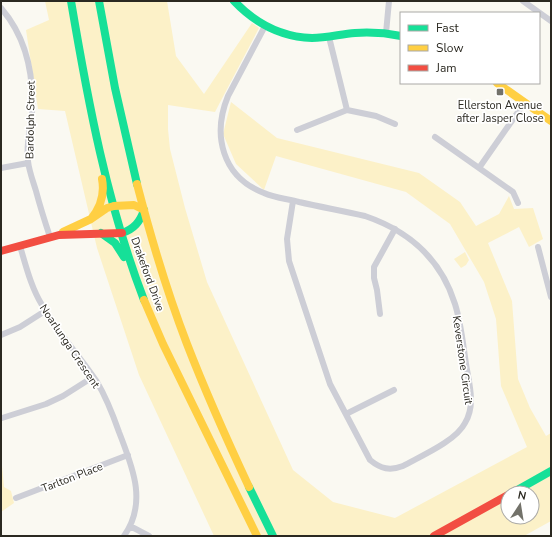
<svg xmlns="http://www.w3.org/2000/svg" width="552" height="537" viewBox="0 0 552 537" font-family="'Nunito Sans',sans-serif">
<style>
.green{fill:#fcf1c8;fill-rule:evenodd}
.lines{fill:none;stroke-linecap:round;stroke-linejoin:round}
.street{stroke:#cdced6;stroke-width:6}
.fast{stroke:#16e098;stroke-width:8}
.slow{stroke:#ffcf43;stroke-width:8}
.jam{stroke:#f24e42;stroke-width:8}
.poi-dot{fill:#73726a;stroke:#fff;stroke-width:1.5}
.labels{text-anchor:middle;stroke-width:3.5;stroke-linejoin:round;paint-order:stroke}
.poi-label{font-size:11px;fill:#2b2921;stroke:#fff}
.street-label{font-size:11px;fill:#2b2921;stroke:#fff}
</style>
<rect width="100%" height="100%" fill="#faf9f2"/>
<path class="green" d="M45,1h122l9,55 28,38 48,-71 7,5 -44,84 -47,-7v24l2,20 15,59 22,74 86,188 40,32 62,16 132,-71 -26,-61 -5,-67 -12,-37 -34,-58 -44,-32 -130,-36 -12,34 -28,-26 -13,-30 8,-32 46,36 142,35 41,29 16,24 23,-12 10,-18 5,13 19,-1 10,31 -14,8 -10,-20 -31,16 24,58 6,78 12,29 16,28 5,-3v88l-27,15h-310l-75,-161 -42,-127 -32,-137 -27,-2 -12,-79 23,-10zM508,493h24v24h-24z
M465,252l4,8 -3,5 -5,3 -7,-9z
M1,455l3,32 7,4 3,12 -13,9z"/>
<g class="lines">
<path class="street" d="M523,1l28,20
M1,8c25,29 33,67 31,105 -2,16 -6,31 -4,48 1,10 5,20 8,30 4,15 9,31 14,46
M265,26l-37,70c-16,39 -6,81 36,97 11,5 24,6 35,9 22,5 44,9 66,14 44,15 76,43 90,88 6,19 8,40 11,60 3,19 10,41 -1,59 -9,18 -44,33 -62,43 -13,5 -22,3 -33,-6l-40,-76 -41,-123 -2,-22 6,-38
M386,33l3,-32
M329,37l18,73
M297,130l50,-20 29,6 19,8
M435,137l78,55 5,11
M1,168l27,-5
M479,168l46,-66
M20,246c6,20 11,41 22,59 15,27 38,51 55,77 9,15 16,33 22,50 13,34 29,70 5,104
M538,247l13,50
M380,314l-3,-24 -3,-12v-11l21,-38
M1,335l19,-8 25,-16
M346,414l48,-24
M2,418l44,-14 17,-8 30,-19
M16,498l112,-43
M130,526l19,10"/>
<path class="fast" d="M71,1c17,101 36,203 73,299
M99,1l16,87 22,96
M234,1c21,22 48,36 78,37 15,0 29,-4 43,-5 15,-1 31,0 46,3
M101,233l14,10 9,14
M122,233c12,-4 18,-11 22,-23
M249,487l24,49
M512,493l39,-22"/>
<path class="slow" d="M497,83l54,38
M137,184c14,54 30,108 50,160 19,49 40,96 62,143
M114,206l20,-1 10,5
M91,219c10,-12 14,-24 11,-40
M63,232l28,-13 16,-11 7,-2
M144,300l19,44 94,192"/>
<path class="jam" d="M1,251l58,-16 63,-2
M434,536l74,-41"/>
</g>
<rect class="poi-dot" x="496" y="88" width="8" height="8" rx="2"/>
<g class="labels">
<g class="poi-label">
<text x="500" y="109">Ellerston Avenue<tspan x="500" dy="13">after Jasper Close</tspan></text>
</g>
<g class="street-label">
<text transform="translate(30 120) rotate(-89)" y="4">Bardolph Street</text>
<text transform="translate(148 274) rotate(70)" y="4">Drakeford Drive</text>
<text transform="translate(70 346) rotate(56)" y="4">Noarlunga Crescent</text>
<text transform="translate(463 360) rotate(82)" y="4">Keverstone Circuit</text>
<text transform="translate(72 477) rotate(-21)" y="4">Tarlton Place</text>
</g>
</g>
<rect width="552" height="537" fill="none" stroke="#2b2921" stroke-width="4"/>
<rect x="400" y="12" width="140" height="72" fill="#ffffff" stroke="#aaa9a6"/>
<rect x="408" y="25" width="20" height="6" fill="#16e098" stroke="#aaa9a6"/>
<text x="436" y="32" font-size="12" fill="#2b2921">Fast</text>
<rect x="408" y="45" width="20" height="6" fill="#ffcf43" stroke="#aaa9a6"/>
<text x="436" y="52" font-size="12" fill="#2b2921">Slow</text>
<rect x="408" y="65" width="20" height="6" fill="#f24e42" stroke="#aaa9a6"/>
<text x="436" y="72" font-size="12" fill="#2b2921">Jam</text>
<g transform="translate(520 505) rotate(12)"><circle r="19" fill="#ffffff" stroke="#aaa9a6"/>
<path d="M0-3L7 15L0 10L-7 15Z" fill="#73726a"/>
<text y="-6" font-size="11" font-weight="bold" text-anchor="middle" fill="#2b2921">N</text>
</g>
</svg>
